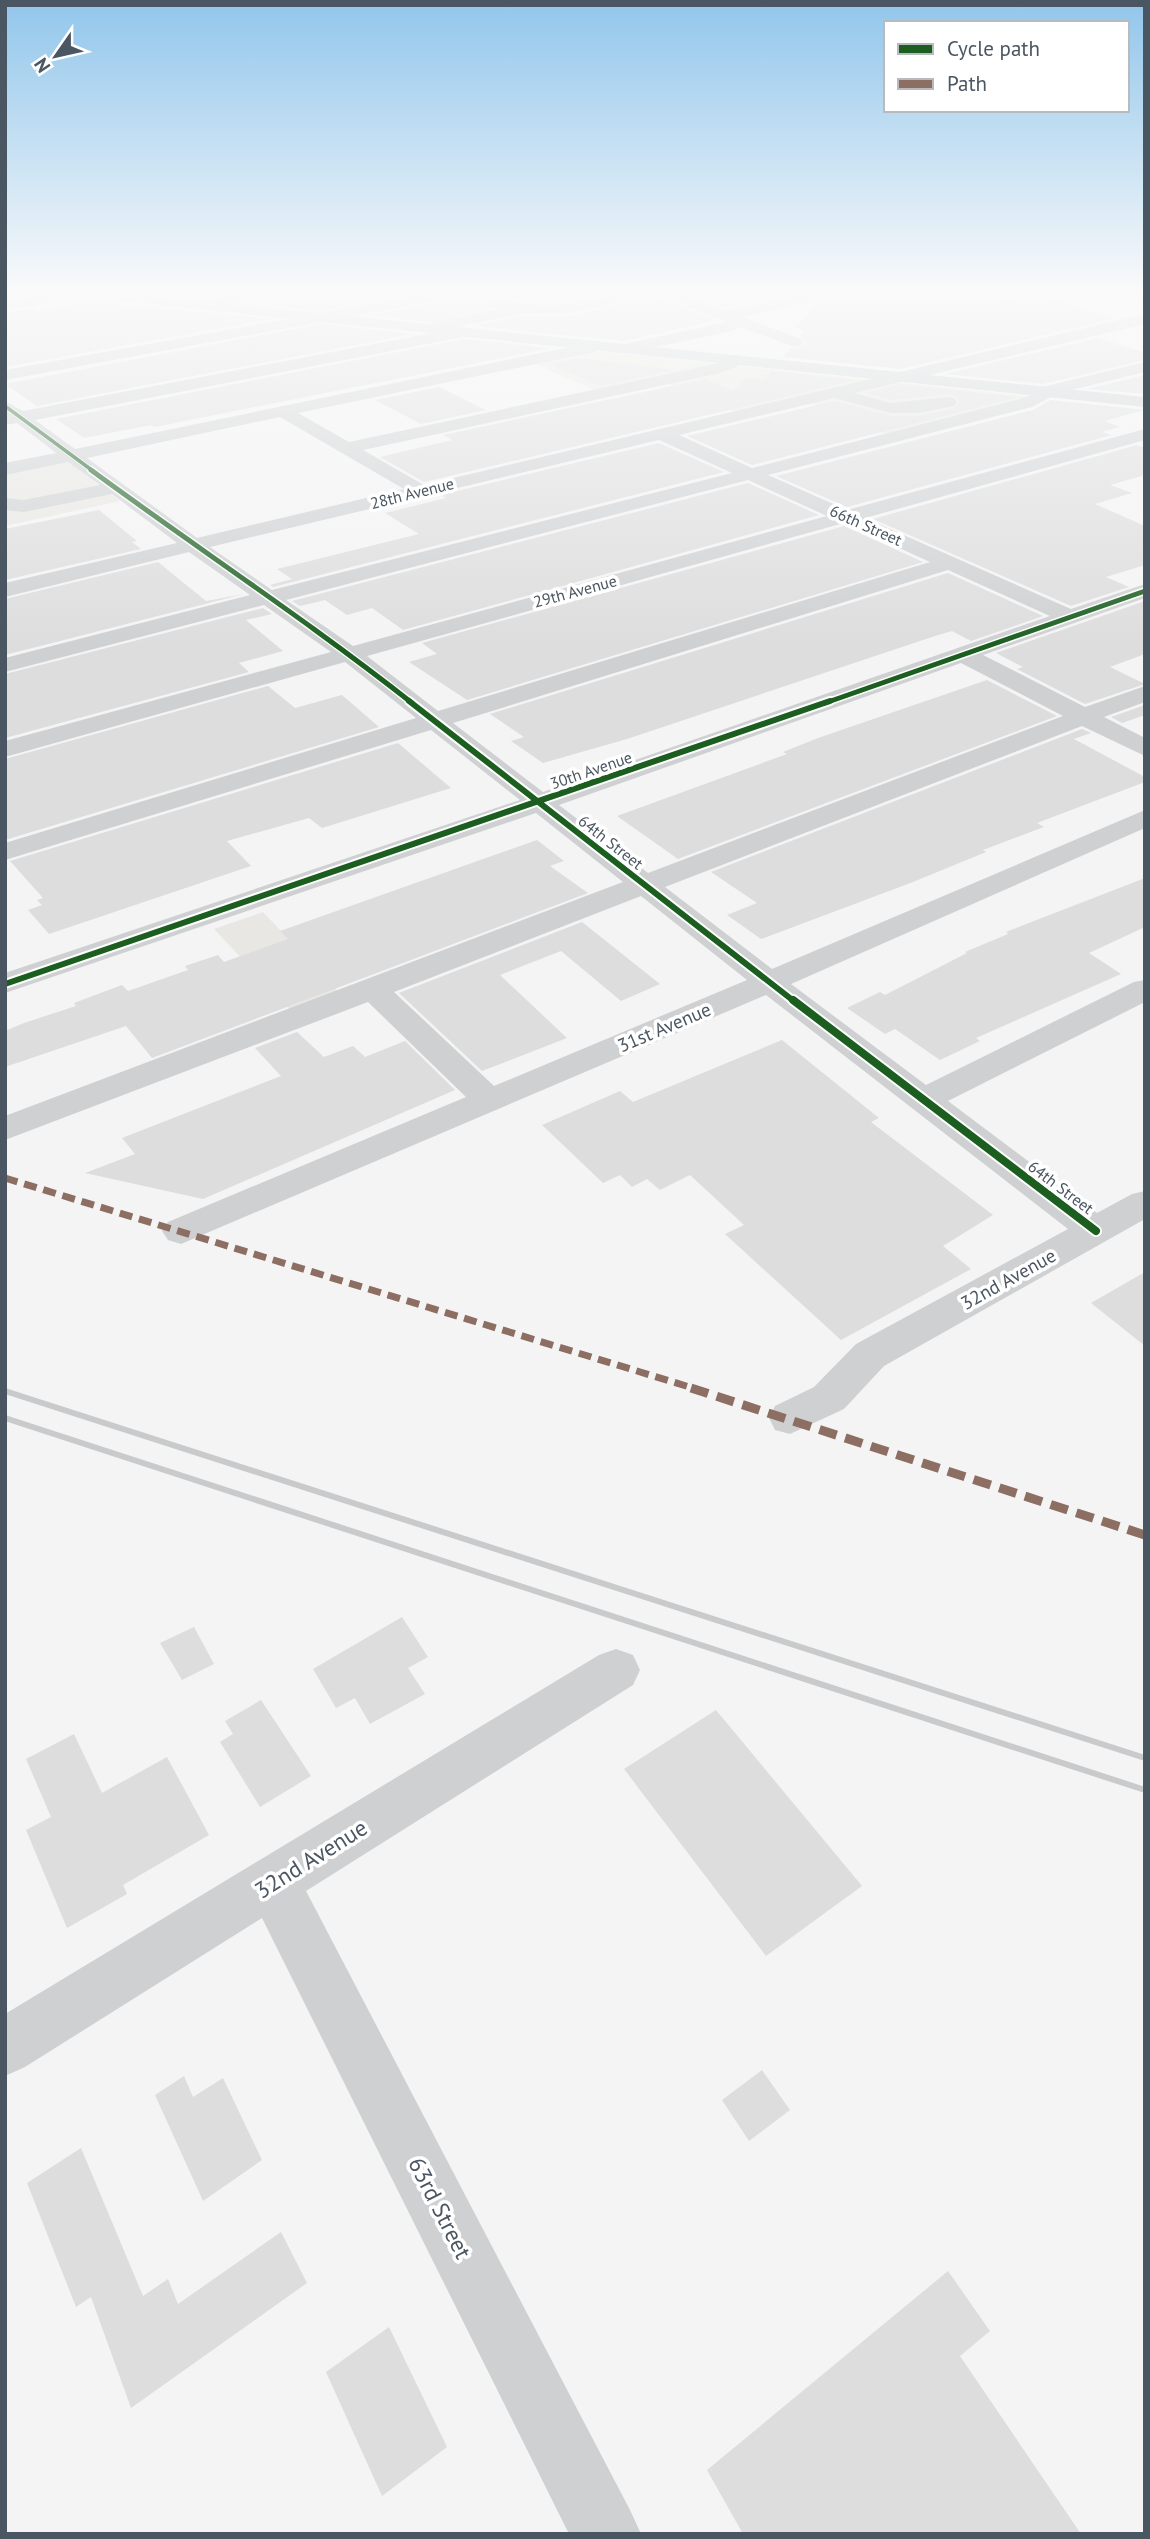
<svg xmlns="http://www.w3.org/2000/svg" width="1150" height="2539" viewBox="0 0 1150 2539" font-family="'PT Sans',sans-serif">
<style>
.commercial{fill:#e8e7e3}
.building{fill:#ddddde}
.lines{fill:none;stroke-linecap:round;stroke-linejoin:round}
.minor{fill:#ced0d2;fill-rule:evenodd}
.major{fill:#caced1;fill-rule:evenodd}
.rail{stroke:#c9cacc;stroke-width:6}
.quiet-far1{stroke:#8d6e63;stroke-width:7;stroke-dasharray:13 7;stroke-linecap:butt}
.quiet{stroke:#8d6e63;stroke-width:9;stroke-dasharray:18 9;stroke-linecap:butt}
.cycleway-far3-casing{stroke:#fff;stroke-width:5}
.cycleway-far2-casing{stroke:#fff;stroke-width:8}
.cycleway-far1-casing{stroke:#fff;stroke-width:10}
.cycleway-casing{stroke:#fff;stroke-width:12}
.cycleway-far3{stroke:#1b5e20;stroke-width:3.5}
.cycleway-far2{stroke:#1b5e20;stroke-width:5}
.cycleway-far1{stroke:#1b5e20;stroke-width:6}
.cycleway{stroke:#1b5e20;stroke-width:8}
.labels{text-anchor:middle;stroke-width:7;stroke-linejoin:round;paint-order:stroke}
.far-street-label{font-size:16px;fill:#4a5661;stroke:#fff}
.street-label{font-size:19px;fill:#4a5661;stroke:#fff}
.near-street-label{font-size:23px;fill:#4a5661;stroke:#fff}
</style>
<rect width="100%" height="100%" fill="#f4f4f4"/>
<path class="commercial" d="M591,352h14l431,45 -147,39 -91,-38 -62,14 -79,-33 -59,13 -62,-28z
M62,462l8,1 50,38 -115,25v-52z
M263,912l77,81 -49,18 -77,-82z"/>
<path class="building" d="M286,292h136l-102,18 -68,-7 25,-4z
M470,292h144l-68,10 -52,-6 -8,5 7,7 -63,14 -60,-7 91,-16z
M682,292h102l1,4 -59,12z
M846,292h84l19,6 33,-6 39,12 2,-12h7l86,26 -216,51 -117,-12 8,-9 5,1 9,-6 -5,-7 4,-4 -9,-5 24,-24 19,-5z
M654,296l62,24 -92,21 -150,-15 46,-9 51,-1z
M79,303l82,5 110,11 -266,48v-54l29,-5 5,3z
M321,324l92,10 -376,72 -32,-22z
M1098,338l47,15v7l-102,24 -98,-10z
M464,339l87,9 -396,79 -4,-2 -67,13 -28,-19z
M577,358l98,12 -76,16 -49,-22z
M772,371l84,9 -432,102 -44,-25 72,-17 -9,-5 262,-56 28,12 13,-13 18,2z
M1145,375v19l-57,-5z
M901,384l118,13 -267,68 -65,-29 147,-35 57,15h26l37,-7 6,-7 -4,-6 -8,-2 -57,6 -26,-7z
M439,387l47,23 -65,14 -46,-24z
M1051,400l94,10 -41,11 16,6 -18,5 10,3 -265,72 -71,-31 257,-66z
M659,443l65,29 -451,115 -3,-2 22,-6 -15,-10 142,-35 -34,-21 61,-15 -6,-3z
M1137,445l8,3v27l-35,10 22,8 -37,11 50,22v39l-39,12 23,10 -58,19 -198,-87z
M748,483l71,32 -416,115 -31,-22 -25,7 -22,-15 -25,6 -8,-5z
M99,510l38,31 -5,1 9,7 -136,31v-51z
M844,526l79,36 -456,138 -58,-38 28,-8 -15,-11z
M158,562l48,39 38,-7 -239,61v-56z
M948,573l95,43 -72,25 -19,-10 -17,5 -308,103 -84,24 -32,-22 13,-4 -34,-23z
M1145,601v53l-35,13 35,17 -60,20 -68,-35 6,-2 -27,-14z
M263,608l9,6 -26,6 37,31 -44,12 10,9 -244,66v-64z
M987,680l70,36 -379,143 -61,-43 170,-62 -4,-2 35,-14z
M268,686l27,22 47,-13 37,32 -374,113v-81z
M1145,705v10l-23,8 -11,-6z
M1082,729l9,4 -17,6 71,38v5l-108,41 7,4 -61,23 3,2 -73,30 -152,57 -34,-24 30,-12 -46,-31z
M398,743l53,45 -129,40 -13,-10 -82,23 24,25 -202,68 -21,-24 14,-5 -5,-5 6,-2 -33,-37z
M537,840l27,21 -14,5 38,27 -436,165 -26,-32 -121,41v-36l19,-8 52,-17 -2,-3 48,-18 6,6 60,-21 -3,-4 33,-11 6,7 64,-23 -8,-8z
M1145,878v49l-56,26 32,21 -145,64 4,3 -40,19 -45,-31 -10,5 -38,-26 33,-16 5,3 82,-42 -2,-1 43,-18 -2,-2z
M582,922l78,62 -39,17 -60,-50 -61,24 67,63 -85,33 -83,-78z
M297,1032l27,25 29,-11 12,11 40,-16 50,49 -252,109 -118,-26 50,-19 -13,-16 159,-62 -26,-28z
M782,1040l97,78 -8,4 122,93 -50,31 28,23 -130,71 -116,-106 19,-9 -54,-50 -30,15 -13,-11 -15,8 -12,-12 -17,8 -61,-58 78,-34 13,11z
M1145,1272v74l-54,-43z
M402,1617l26,40 -20,11 17,26 -55,30 -15,-26 -19,10 -23,-39z
M194,1627l20,37 -32,16 -22,-37z
M261,1700l50,76 -51,31 -40,-65 13,-8 -8,-13z
M716,1710l146,176 -96,70 -142,-187z
M74,1734l28,59 65,-36 42,78 -86,50 4,9 -60,34 -41,-98 25,-13 -25,-58z
M762,2070l28,40 -41,31 -27,-41z
M184,2076l9,21 30,-19 39,82 -59,41 -48,-106z
M81,2148l62,148 25,-17 10,25 103,-72 26,51 -176,125 -40,-111 -15,10 -49,-124z
M948,2271l42,60 -30,25 121,178h-338l-36,-64z
M389,2327l58,120 -65,49 -56,-124z"/>
<g class="lines">
<path class="minor" d="M64,292h35l-7,4 -87,14v-9z
M251,292h33l-7,4 -75,14 -8,-5 8,-5z
M437,292h31l-7,4 -456,84v-10z
M626,292h49l51,19 90,-19h28l-7,4 -94,21 58,22 2,3 -2,3 -6,2 -55,-20 -8,4 -106,22 -6,-2 -2,-3 2,-3 107,-23 -73,-29 -7,3 -77,17 -50,1 -84,17 -8,-5 8,-5 64,-12 -12,-7 7,-4c53,13 79,6 131,-6z
M1145,314v10l-291,69 37,10 57,-6 6,1 3,4 -3,4 -37,7h-26l-57,-15 -155,37 73,33 268,-69 16,-6 2,-5 107,-26v10l-86,21 -27,14 -264,68 79,35 298,-81v11l-280,78 206,91 74,-25v14l-162,57 102,52 60,-21v16l-41,15 41,21v18l-63,-30 -417,161 107,82 373,-159v18l-354,156 135,101 208,-103 11,-2v22l-197,99 149,112 35,-19 13,-3v28l-261,147 -40,43 -54,25 -15,-4 -6,-12 6,-12 39,-19 42,-43 212,-115 -302,-234 -585,249 -13,-4 -6,-9 6,-9 298,-125 -98,-95 -363,138v-24l618,-234 -87,-69 -531,180v-20l515,-173 -89,-70 -426,130v-17l411,-125 -71,-56 -340,95v-16l326,-89 -67,-47 -259,67v-14l245,-63 -61,-43 -184,45v-14l172,-40 -65,-49 -88,18 -19,-2v-12l19,2 76,-15 -32,-23 -63,13v-12l51,-10 -39,-30 -12,2v-24l18,10 440,-84 8,5 -8,5 -428,83 40,29 524,-108 8,5 -8,5 -301,62 51,29 366,-78 24,-9 8,5 -2,3 -25,10 -357,77 61,35zM280,417l124,72 -207,49 -110,-80zM659,440l73,33 -460,117 -62,-43zM748,480l79,36 -474,130 -67,-46zM844,523l86,39 -492,149 -71,-55zM948,570l102,46 -507,176 -90,-69zM961,663l102,53 -415,157 -89,-68zM641,896l106,84 -253,106 -100,-94z
M616,1649l17,6 7,15 -7,15 -327,206 324,619 11,24h-72l-307,-616 -237,149 -20,9v-62l594,-359z"/>
<path class="major" d="M64,292h50l1031,105v10l-1074,-111z"/>
<path class="rail" d="M5,1391l1140,367
M5,1418l1140,372"/>
<path class="quiet-far1" d="M5,1178l691,211"/>
<path class="quiet" d="M691,1388l454,147"/>
<defs>
<path id="cycleway-far3" d="M5,406l88,65"/>
<path id="cycleway-far2" d="M91,470c106,78 217,151 321,233
M825,703l320,-112"/>
<path id="cycleway-far1" d="M409,701l386,301
M5,984l825,-283"/>
<path id="cycleway" d="M793,1000l303,231"/>
</defs>
<use href="#cycleway-far3" class="cycleway-far3-casing"/>
<use href="#cycleway-far2" class="cycleway-far2-casing"/>
<use href="#cycleway-far1" class="cycleway-far1-casing"/>
<use href="#cycleway" class="cycleway-casing"/>
<use href="#cycleway-far3" class="cycleway-far3"/>
<use href="#cycleway-far2" class="cycleway-far2"/>
<use href="#cycleway-far1" class="cycleway-far1"/>
<use href="#cycleway" class="cycleway"/>
</g>
<linearGradient id="sky" x2="0" y2="1"><stop stop-color="#91c6eb"/><stop offset="0.45" stop-color="#fafafa"/><stop offset="1" stop-color="#fafafa" stop-opacity="0"/></linearGradient>
<rect width="1150" height="647" fill="url(#sky)"/>
<g class="labels">
<g class="far-street-label">
<text transform="translate(412 493) rotate(-14)" y="6">28th Avenue</text>
<text transform="translate(866 525) rotate(24)" y="6">66th Street</text>
<text transform="translate(575 591) rotate(-15)" y="6">29th Avenue</text>
<text transform="translate(591 770) rotate(-19)" y="6">30th Avenue</text>
<text transform="translate(611 842) rotate(38)" y="6">64th Street</text>
<text transform="translate(1061 1187) rotate(37)" y="6">64th Street</text>
</g>
<g class="street-label">
<text transform="translate(664 1027) rotate(-23)" y="7">31st Avenue</text>
<text transform="translate(1008 1279) rotate(-29)" y="7">32nd Avenue</text>
</g>
<g class="near-street-label">
<text transform="translate(311 1859) rotate(-32)" y="8">32nd Avenue</text>
<text transform="translate(440 2208) rotate(63)" y="8">63rd Street</text>
</g>
</g>
<rect width="1150" height="2539" fill="none" stroke="#4a5661" stroke-width="14"/>
<rect x="884" y="21" width="245" height="91" fill="#ffffff" stroke="#b7bbc0" stroke-width="2"/>
<rect x="898" y="44" width="35" height="10" fill="#1b5e20" stroke="#b7bbc0" stroke-width="2"/>
<text x="947" y="56" font-size="21" fill="#4a5661">Cycle path</text>
<rect x="898" y="79" width="35" height="10" fill="#8d6e63" stroke="#b7bbc0" stroke-width="2"/>
<text x="947" y="91" font-size="21" fill="#4a5661">Path</text>
<g transform="translate(56 56) rotate(236)" stroke="#ffffff" stroke-width="5" paint-order="stroke">
<path d="M0-5L12 26L0 18L-12 26Z" fill="#4a5661"/>
<text y="-10" font-size="19" font-weight="bold" text-anchor="middle" fill="#4a5661">N</text>
</g>
</svg>
